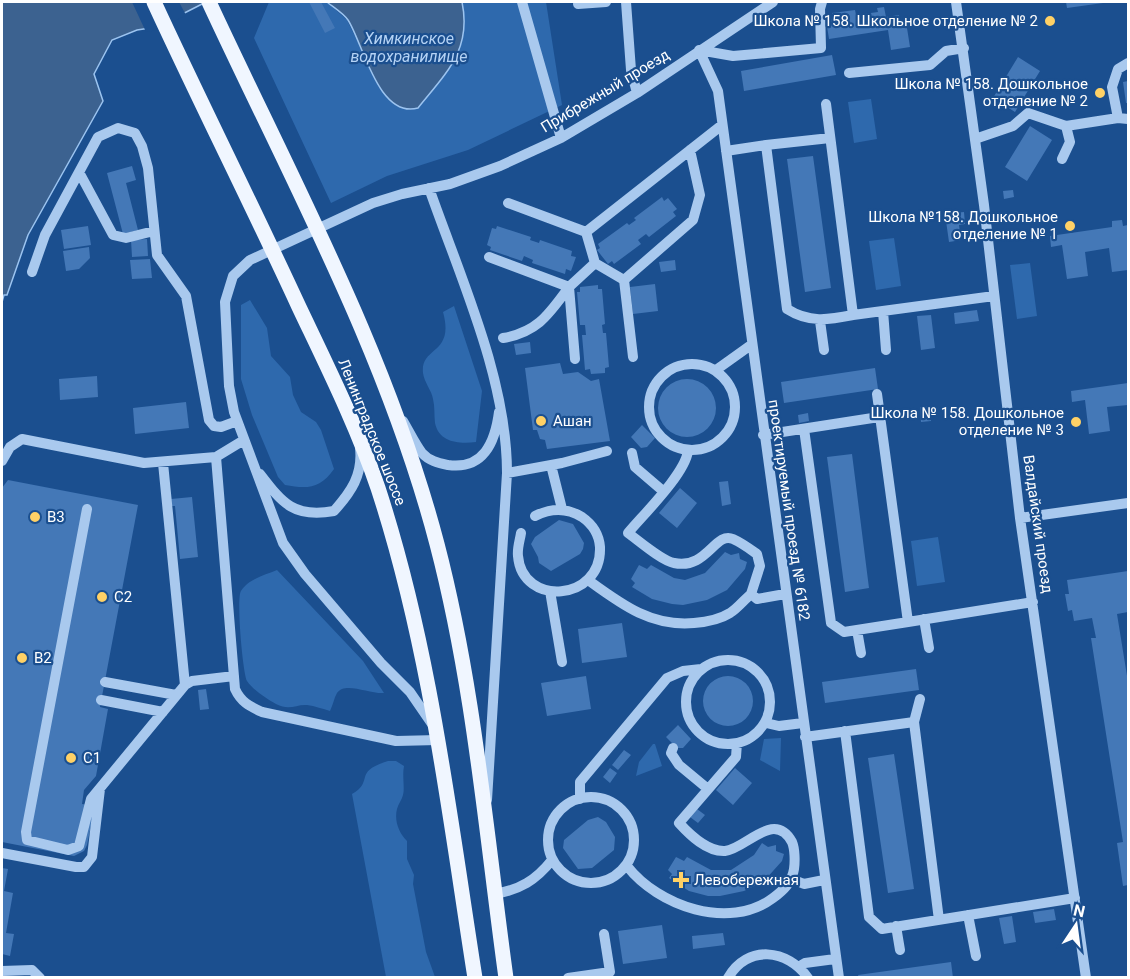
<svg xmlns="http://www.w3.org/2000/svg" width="1130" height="979" viewBox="0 0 1130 979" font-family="Roboto,sans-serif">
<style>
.green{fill:#2e69ad}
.water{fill:#3c6290;stroke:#9cc4f0;stroke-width:1.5}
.pier{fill:#1b4f8f}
.building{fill:#4478b7}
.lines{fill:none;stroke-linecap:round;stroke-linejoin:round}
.minor{stroke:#a9c9ee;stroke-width:10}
.major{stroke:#f0f6ff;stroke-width:15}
.poi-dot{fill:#ffd166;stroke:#1b4f8f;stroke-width:2}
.labels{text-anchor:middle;stroke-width:4.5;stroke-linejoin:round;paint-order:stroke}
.poi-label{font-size:15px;fill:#fff;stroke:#1b4f8f;text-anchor:start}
.street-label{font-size:15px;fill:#fff;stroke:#1b4f8f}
.water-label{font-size:16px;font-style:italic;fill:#b5d3f5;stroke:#1b4f8f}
</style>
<rect width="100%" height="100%" fill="#1b4f8f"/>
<path class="green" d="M269,2h58l20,18 35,71 27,19 9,-2c28,-35 54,-58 44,-106h84l16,103 -94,45 -81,26 -56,27 -77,-165z
M871,99l6,40 -23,4 -6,-41z
M894,238l7,48 -25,4 -7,-49z
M1030,263l7,53 -20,3 -7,-54z
M250,300l17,28 4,28 19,21 3,18 8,17 15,10 5,8 13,39c-14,20 -27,20 -49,16l-7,-8 -26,-62 -11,-36v-74z
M454,306l28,85 -6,51c-16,2 -37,1 -41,-19 -1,-8 0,-16 -2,-24 -1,-8 -9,-17 -10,-26 -3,-27 32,-18 20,-61z
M938,537l7,45 -28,4 -6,-45z
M277,570l86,91 21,32c-15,1 -39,-12 -47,0 -3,5 -4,12 -7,18 -7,-2 -15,-5 -23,-6 -11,-1 -17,6 -31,-1 -9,-5 -23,-14 -29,-23 -4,-6 -11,-83 -6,-90 7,-12 24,-16 36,-21z
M781,738l-1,33 -20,-11 4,-21z
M653,744h2l7,22 -26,10 3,-14z
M388,761h8l8,5c-2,10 1,22 -1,29 -1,5 -5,9 -6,14 -3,12 2,24 10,32v18l7,16 -1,9 13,68 9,25h-49l-34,-183c23,-13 0,-22 36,-33z"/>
<path class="water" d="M2,2h204l-49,25 -20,3 -25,10 -18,34 9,27 -75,134 -21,60h-3l-2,7z
M327,2h135c10,48 -16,71 -44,106 -40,11 -55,-65 -70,-88 -5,-7 -15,-13 -21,-18z"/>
<path class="pier" d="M132,2h47l7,13 -28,15 -12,2z"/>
<path class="building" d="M309,2h12l14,26 -10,5z
M1066,2h37v1l-36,5z
M884,7l2,10 13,-2 2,13h6l3,19 -19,3 -3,-20 -59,9 -3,-19 7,-1 -1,-6 23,-3 1,5 22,-3 -1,-4z
M832,55l4,20 -92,16 -3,-20z
M1018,57l22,14 -25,41 -22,-14z
M1128,81v22h-2l-3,-21z
M1030,126l22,14 -25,41 -22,-14z
M813,156l18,132 -26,4 -18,-133z
M132,166l4,14 -10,3 12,47 -15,4 -16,-61z
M1013,190l1,7 -10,2 -1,-8z
M662,197l2,4 4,-3 9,11 -4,3 3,4 -27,21 -3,-3 -8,6 3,4 -27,20 -2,-3 -4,3 -11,-14 3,-2 -2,-4 29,-21 2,2 7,-5 -2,-2z
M964,212l1,12 -6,1 2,15 -12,2 -4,-28z
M1122,220l1,6 5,-1v45l-16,2 -3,-24 -24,4 3,24 -21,3 -5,-34 -11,2 -1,-11 62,-9v-6z
M88,226l3,19 -27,4 -3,-19z
M497,226l34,11 -1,3 9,3 1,-3 32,11 -1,5 5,1 -5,14 -5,-2 -1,5 -33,-11 1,-3 -9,-4 -2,5 -32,-11 1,-3 -4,-2 5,-17 4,1z
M147,239l1,17 -16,1 -1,-17z
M89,247l1,11 -11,11 -13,2 -3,-20z
M150,259l2,19 -20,1 -2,-19z
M675,260l1,10 -15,2 -2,-10z
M655,284l3,27 -25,3 -3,-27z
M598,285v4h4l3,35 -3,1 1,8h3l3,34 -4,1v5l-14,1 -1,-5 -5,1 -3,-35h4l-1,-10h-5l-3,-33h3v-5z
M977,310l2,11 -24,3 -1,-11z
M931,315l4,33 -14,2 -4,-34z
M530,342l1,11 -15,2 -2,-11z
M560,363l3,11 15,-2 13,9 8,-2 11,62 -63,8 -2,-9 -5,-1 -3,-9h-4l-8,-62z
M875,368l3,21 -94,14 -3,-21z
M97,376l1,21 -38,3 -1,-21z
M658 408a29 29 0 1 1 58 0a29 29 0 1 1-58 0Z
M1128,383v22l-21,2 3,24 -21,3 -4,-34 -13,2 -1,-11z
M186,402l3,26 -54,6 -2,-26z
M929,406l2,15 -10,1 -1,-15z
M808,413l1,8 -10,2 -1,-8z
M642,425l13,13 -8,9 -6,1 -10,-11z
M852,454l17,134 -24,4 -18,-135z
M8,480l130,25 -38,202 8,2 -12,67 -12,14 -2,14 13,2 -8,39 -3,6 -10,5 -72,-14v-354z
M728,481l3,23 -9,2 -3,-24z
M680,488l17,15 -20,25 -18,-15z
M192,497l6,60 -18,2 -5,-53h-3l-1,-7z
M559,520l14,4 11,19 -1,6 -3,5 -29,17 -12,-8 -1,-6 -7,-13 4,-7z
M725,552l6,3 8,-2 1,6 7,3 -2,7 -18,21 -20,10 -24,5 -11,-1 -20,-5 -20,-12 3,-4 -4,-4 8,-14 8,4 4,-4 23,13 11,2 20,-7z
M1128,571v41l-11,2 11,68v203l-5,1 -6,-43 6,-1 -32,-204h5l-4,-20 -18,3 -2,-11 -4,1 -3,-17h4l-2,-14z
M622,623l5,34 -45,6 -4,-34z
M916,669l3,21 -94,13 -3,-21z
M703 701a25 25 0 1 1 50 0a25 25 0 1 1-50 0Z
M586,676l5,33 -44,7 -6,-33z
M206,689l3,20 -9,1 -2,-20z
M678,725l13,14 -8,9h-6l-11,-11z
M624,750l7,5 -13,15 -6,-5z
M894,754l20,135 -26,4 -20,-135z
M610,768l7,5 -7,10 -7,-6z
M735,768l17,15 -19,22 -17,-15z
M697,809l8,6 -7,8 -8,-6z
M598,817l8,5 9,15 -1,13 -22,18 -14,1 -15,-21 1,-8 24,-20z
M762,843l6,4 8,-2v6l8,3 -2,7 -18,20 -20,10 -24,5h-12l-19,-5 -20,-13 3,-4 -4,-4 8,-13 8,4 3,-4 24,13h20l23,-15z
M2,868l6,1 -4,22 9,2 -7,40 8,1 -4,22 -8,-2z
M1054,909l2,11 -21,3 -2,-11z
M1012,916l4,26 -12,2 -5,-26z
M662,925l5,33 -44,6 -5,-33z
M723,933l2,12 -32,4 -1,-13z
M951,962l2,16h-94l-1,-3z"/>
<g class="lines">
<path class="minor" d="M522,2l39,136
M626,2l5,68 6,23
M956,2l28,203 36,313 66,460
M578,4l28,-2
M699,50l19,41 121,887
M699,50l34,6 88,-8 -1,-39 2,-7
M1128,63l-10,6 -6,18 6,31 10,1
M849,73l81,-8 16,-14 18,-3
M826,104l27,211 141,-19
M1066,126l52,-8
M830,138l-64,7 21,164c22,14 41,11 66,6
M975,139l38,-13 15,-13 38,13 4,16 -8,17
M726,151l40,-6
M79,172l34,63 13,3 28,-7
M429,188c31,89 78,190 78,285l-20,327
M508,203l78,29 136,-107
M586,232l9,31 29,17
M489,257l80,30 26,-24
M32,272l13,-37 53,-98 20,-9 17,5 7,13 6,22 9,87 29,41 23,124 5,6 7,1 16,-6
M569,287l6,72
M883,311l3,39
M820,321l4,29
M503,338c35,-6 46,-24 66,-51
M633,357l-9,-77 69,-60 7,-25 -10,-45
M649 407a43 43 0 1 1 86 0a43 43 0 1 1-86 0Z
M716,370l35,-25
M877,394l31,228 125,-20
M403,421c6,10 12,23 19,32 7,8 17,10 26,12 35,5 47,-22 51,-53
M804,429l27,194 13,9 64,-10
M763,435l116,-18
M244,440l-28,17 19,232c6,13 14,17 27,23l134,29 42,-1
M688,451c-3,23 -45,64 -60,82 11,8 34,28 46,30 33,7 41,-32 59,-24 9,4 17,10 24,15l3,12 -9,28
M632,453l3,14 28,24
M2,461l8,-14 12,-8 122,24 72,-6
M163,463l22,222
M551,465l11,44
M507,473l55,-10 45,-12
M260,474c23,30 34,44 74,37 17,-19 29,-36 26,-63
M87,509l-61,323 1,8 41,10 11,-4 12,-47 94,-114 7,-4 42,-5
M1020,518l108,-15
M521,533c-1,7 -4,15 -3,23 4,51 84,46 82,-9 -1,-13 -8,-23 -18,-30 -16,-10 -31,-9 -47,-1
M588,580c33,24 63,47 106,43 12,-1 25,-3 36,-10 7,-4 14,-13 21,-19l6,5 28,-5
M550,591l12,71
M924,619l5,29
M857,630l4,23
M686 702a42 42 0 1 1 84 0a42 42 0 1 1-84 0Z
M105,682l71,13
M920,699l-6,23 25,198
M101,700l62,12
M766,723l13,3 24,-3
M432,724l-22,-32 -29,-29 -76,-89 -22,-31 -49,-131 -5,-26 -4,-84 8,-26 17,-16 123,-57 29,-9 48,-10 50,-18 61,-28 76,-45 136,-91
M845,731l24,186 13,12 193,-31
M805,737l109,-15
M673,748l-2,5 8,12 29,24
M548 840a43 43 0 1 1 86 0a43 43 0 1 1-86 0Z
M580,799v-17l87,-104 16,-7 18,-2
M2,853l74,14h8l8,-10 8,-68
M627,866c31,40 102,65 146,32 11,-8 19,-16 21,-29 1,-7 1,-20 -2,-27 -18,-33 -46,7 -67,9 -18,1 -35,-16 -46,-28l57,-66 1,-14
M792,879l12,5 20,-4
M494,894c26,-4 42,-14 58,-34
M968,915l8,41
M896,926l4,24
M800,966l5,-3 30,-4
M2,971l30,-1 8,8
M568,978l42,-6 -6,-38
M728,978c19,-34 60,-29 80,0"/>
<path class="major" d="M154,2c47,102 98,203 145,305 28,59 58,119 79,181 52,159 71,325 97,490
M209,2c82,177 178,351 228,542 37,141 49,289 69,434"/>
</g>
<g class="poi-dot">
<circle cx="1050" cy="21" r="6"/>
<circle cx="1100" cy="93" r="6"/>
<circle cx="1070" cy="226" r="6"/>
<circle cx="541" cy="421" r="6"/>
<circle cx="1076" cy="422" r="6"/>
<circle cx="35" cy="517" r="6"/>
<circle cx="102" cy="597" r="6"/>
<circle cx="22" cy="658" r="6"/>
<circle cx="71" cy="758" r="6"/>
<path d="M678 871h6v6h6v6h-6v6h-6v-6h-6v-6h6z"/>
</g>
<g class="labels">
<g class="poi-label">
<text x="1038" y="26" text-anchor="end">Школа № 158. Школьное отделение № 2</text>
<text x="1088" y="89" text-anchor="end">Школа № 158. Дошкольное<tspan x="1088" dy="17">отделение № 2</tspan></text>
<text x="1058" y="222" text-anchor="end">Школа №158. Дошкольное<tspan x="1058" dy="17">отделение № 1</tspan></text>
<text x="1064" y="418" text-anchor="end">Школа № 158. Дошкольное<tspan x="1064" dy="17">отделение № 3</tspan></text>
<text x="553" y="426">Ашан</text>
<text x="47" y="522">B3</text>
<text x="114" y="602">C2</text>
<text x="34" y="663">B2</text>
<text x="83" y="763">C1</text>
<text x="694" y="885">Левобережная</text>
</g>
<g class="street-label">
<text transform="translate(605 91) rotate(-31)" y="5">Прибрежный проезд</text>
<text transform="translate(372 432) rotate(68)" y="5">Ленинградское шоссе</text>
<text transform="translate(789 510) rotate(82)" y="5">проектируемый проезд № 6182</text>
<text transform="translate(1038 524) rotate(82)" y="5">Валдайский проезд</text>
</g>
<g class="water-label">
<text x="409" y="44">Химкинское<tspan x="409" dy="18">водохранилище</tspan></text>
</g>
</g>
<rect width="1130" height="979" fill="none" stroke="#ffffff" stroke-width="6"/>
<g transform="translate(1076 925) rotate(13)" stroke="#1b4f8f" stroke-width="4.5" paint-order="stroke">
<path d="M0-4.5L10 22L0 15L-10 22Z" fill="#ffffff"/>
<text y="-9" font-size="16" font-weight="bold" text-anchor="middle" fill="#ffffff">N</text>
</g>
</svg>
